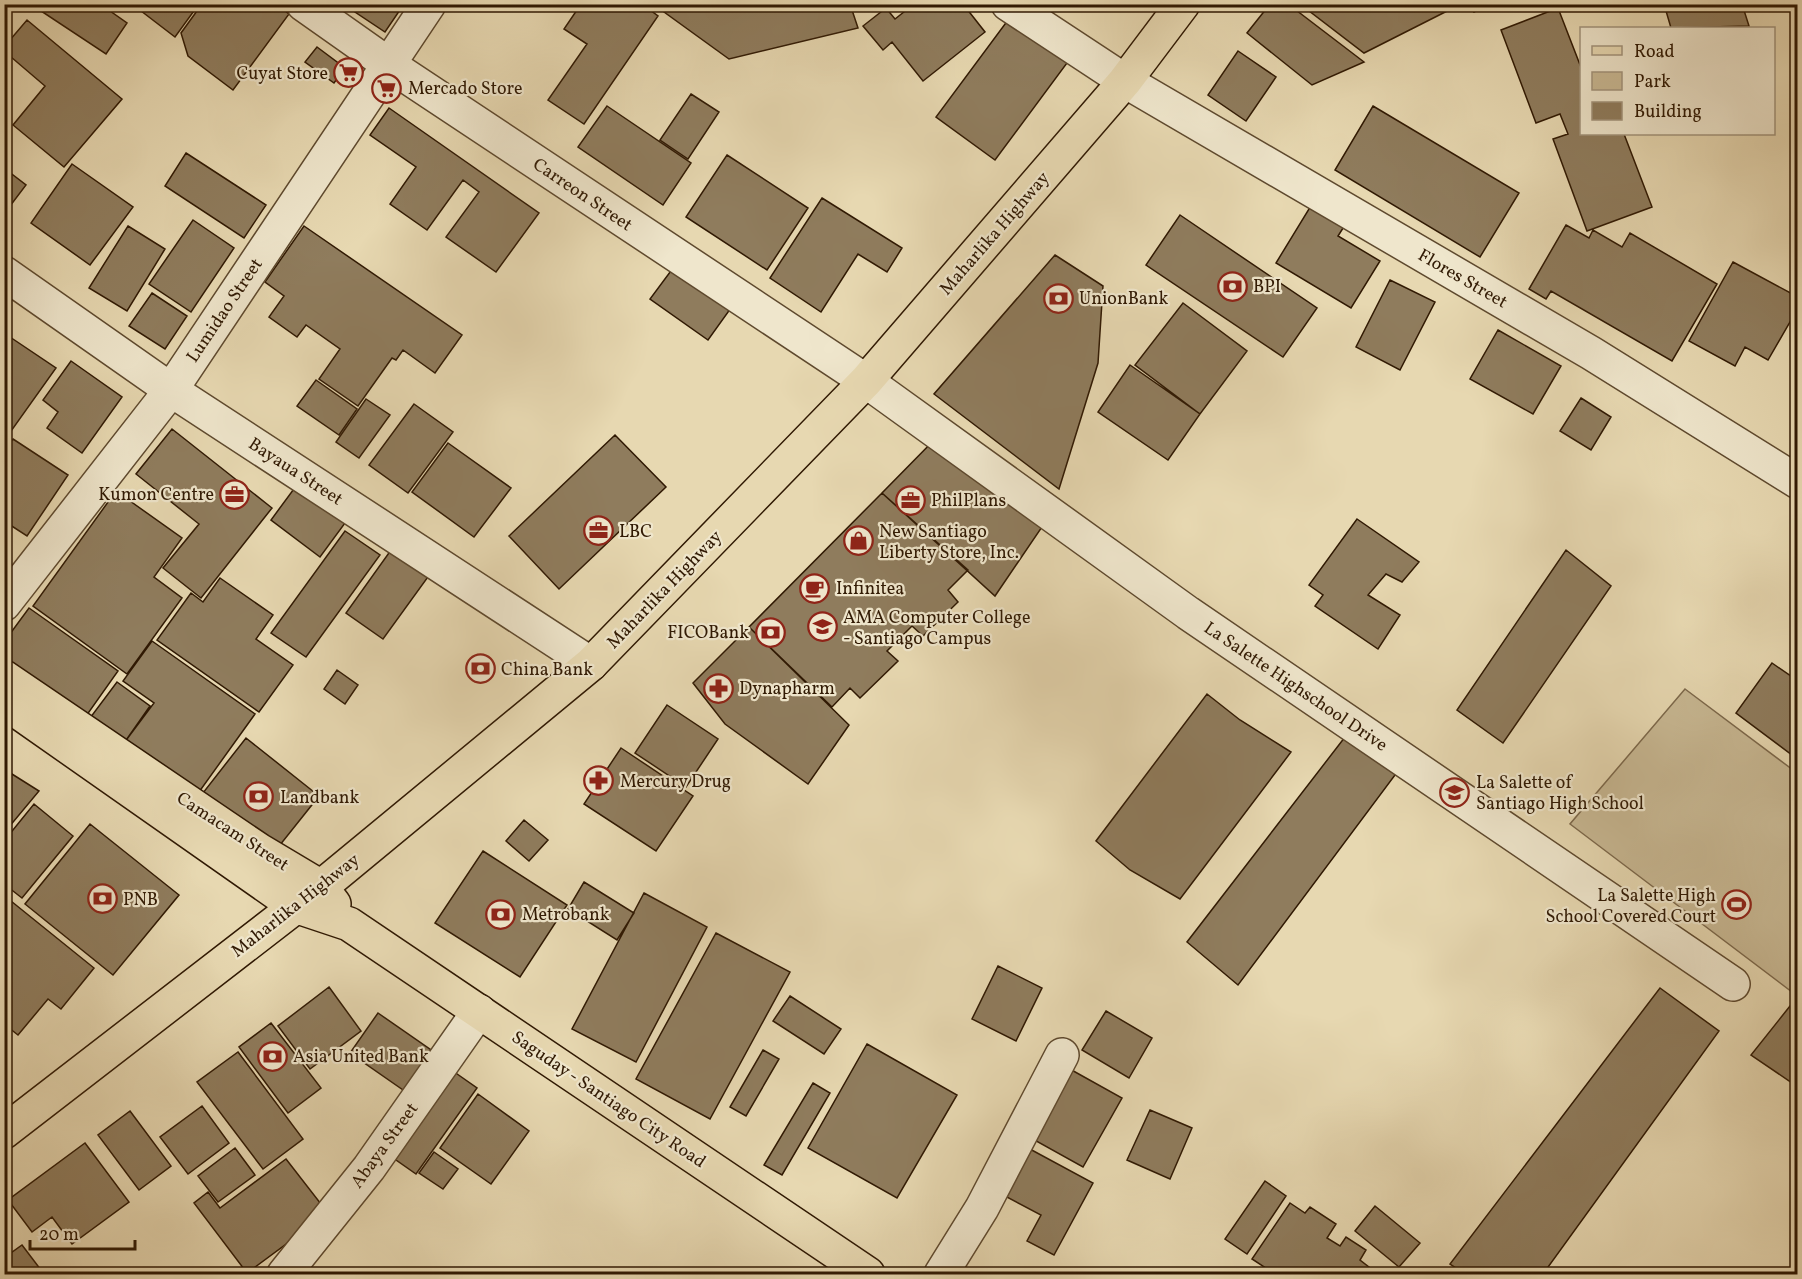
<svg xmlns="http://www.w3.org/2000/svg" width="1802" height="1279" viewBox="0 0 1802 1279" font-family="Vollkorn,serif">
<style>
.green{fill:#c8b893;stroke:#7c684b;stroke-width:1.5}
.building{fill:#8f7c5d;stroke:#301903;stroke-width:1.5}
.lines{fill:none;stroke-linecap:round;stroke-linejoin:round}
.minor-casing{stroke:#5e492e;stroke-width:36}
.major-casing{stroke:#301903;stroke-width:36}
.minor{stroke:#efe6cc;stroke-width:33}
.major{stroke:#e7d8b1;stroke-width:33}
.labels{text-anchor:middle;stroke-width:4.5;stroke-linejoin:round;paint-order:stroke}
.poi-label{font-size:18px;fill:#301903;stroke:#efe6cc;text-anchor:start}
.street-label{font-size:18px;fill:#301903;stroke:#efe6cc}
</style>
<rect width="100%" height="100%" fill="#e7d8b1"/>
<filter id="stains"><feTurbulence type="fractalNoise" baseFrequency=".00333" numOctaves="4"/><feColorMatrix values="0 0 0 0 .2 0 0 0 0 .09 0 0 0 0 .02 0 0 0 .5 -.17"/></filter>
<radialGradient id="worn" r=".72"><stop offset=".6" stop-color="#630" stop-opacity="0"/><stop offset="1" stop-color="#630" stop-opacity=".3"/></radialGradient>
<path class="green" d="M1685,689l112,84 1,212 -6,7 -222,-168z"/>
<path class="building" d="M41,4h59l27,19 -21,31 -68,-45z
M132,4h67l-24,33z
M202,4h74l13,10 -56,76 -45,-34 -7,-23z
M356,4h48l-19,28 -33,-22z
M581,4h61l16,12 -74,108 -36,-24 39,-56 -23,-15z
M653,4h197l8,24 -129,31z
M914,4h49l22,28 -62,49 -31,-39 -9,8 -20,-24 23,-18 9,11z
M1270,4h18l76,58 -52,23 -65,-52z
M1300,4h161l-97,49z
M1464,4h25l-15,8z
M1664,4h78l7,22 -78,2z
M1558,8l24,62v64h42l28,73 -65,24 -34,-92 15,-5 -8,-20 -24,9 -35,-93z
M27,20l95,79 -58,68 -51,-42 32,-39 -41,-35v-4z
M1008,20l59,43 -72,97 -59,-43z
M317,47l28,21 -11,15 -29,-21z
M1238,51l38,26 -30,44 -38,-26z
M1798,55v24l-7,-22z
M691,94l28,18 -31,47 -28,-19z
M607,106l84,57 -28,42 -85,-58z
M1373,106l146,87 -39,64 -145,-87z
M389,108l150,105 -43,59 -50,-35 33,-45 -16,-12 -36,50 -37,-26 26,-37 -46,-32z
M186,153l80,52 -22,33 -79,-52z
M727,155l81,53 -41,62 -81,-53z
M72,164l61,43 -43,58 -59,-42z
M4,168l22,17 -22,29z
M822,198l80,50 -15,24 -29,-18 -37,58 -51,-34z
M1312,204l33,21 -7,11 42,25 -29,47 -75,-45z
M1180,215l137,93 -34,49 -137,-92z
M193,220l41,28 -43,64 -42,-28z
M1566,225l23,13 4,-8 29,17 8,-14 87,51 -45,77 -121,-70 -5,8 -17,-10z
M128,226l37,23 -38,62 -38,-23z
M304,226l158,109 -27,38 -32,-23 -7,10 -4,-2 -34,48 -39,-27 21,-30 -34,-24 -9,12 -28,-20 15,-21 -19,-14z
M1055,255l48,31 -5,77 -39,126 -125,-95z
M679,260l57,41 -28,39 -58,-41z
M1733,262l65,35v11l-30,52 -23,-13 -10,19 -46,-25z
M1390,280l45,22 -35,68 -44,-23z
M152,293l35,23 -22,33 -36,-23z
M1183,303l64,48 -47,63 -65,-49z
M1498,330l63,36 -28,48 -63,-35z
M4,333l52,35 -52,73z
M71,361l51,36 -40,56 -35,-25 11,-16 -15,-12z
M1130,365l70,49 -32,46 -70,-48z
M316,380l41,29 -18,26 -42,-29z
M1581,398l30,19 -20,33 -31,-19z
M366,399l24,16 -31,43 -23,-16z
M414,404l39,28 -45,61 -39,-28z
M172,429l100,79 -71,90 -38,-30 36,-44 -63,-50z
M615,435l51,52 -107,102 -50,-53z
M939,435l105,89 -49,72 -113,-103z
M13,439l55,36 -41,61 -23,-15v-70z
M448,443l63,45 -37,49 -62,-45z
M299,482l49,37 -28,38 -49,-37z
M116,491l66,47 -28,39 28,21 -55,76 -94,-68z
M882,493l86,77 -20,20 10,12 -35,34 -11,-10 -25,25 11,10 -38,37 -10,-10 -18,19 -83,-80z
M1357,519l62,43 -17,20 -16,-8 -18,21 32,20 -22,34 -63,-43 8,-11 -14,-10z
M345,531l35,24 -74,102 -35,-24z
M396,543l37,27 -50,69 -37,-26z
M1566,550l45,36 -108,157 -46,-33z
M220,578l53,37 -17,24 37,26 -34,47 -102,-72 34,-47 12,9z
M29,608l89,63 -34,48 -80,-56v-21z
M749,627l100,98 -41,59 -83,-60 -32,-41z
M152,641l103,73 -61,85 -73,-52 33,-44 -31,-22z
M1772,663l26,18 -2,77 -60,-45z
M337,670l21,15 -13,19 -21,-15z
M117,682l33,24 -28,40 -35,-24z
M1207,694l33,26 51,32 -111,147 -50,-29 -34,-29z
M667,705l51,34 -32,48 -51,-34z
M1345,737l53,34 -160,214 -51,-43z
M246,738l73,58 -47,59 -73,-57z
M621,748l72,48 -37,55 -72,-47z
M4,769l35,22 -35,42z
M34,804l39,32 -51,62 -18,-14v-43z
M524,820l24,20 -19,21 -23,-20z
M90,824l89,71 -66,80 -88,-71z
M483,851l84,54 -47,72 -85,-54z
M584,882l50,31 -17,27 -49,-31z
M644,893l63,34 -71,135 -64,-33z
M6,897l88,71 -33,41 -13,-10 -30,36 -14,-11z
M716,933l74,39 -80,147 -74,-40z
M998,966l44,22 -26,53 -44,-22z
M329,987l32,44 -51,38 -32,-43z
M1660,988l59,43 -176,243h-78l-15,-10z
M790,996l51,33 -17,25 -51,-33z
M1798,996v91l-47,-32z
M1106,1011l46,27 -23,40 -47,-28z
M378,1013l56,39 -28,40 -56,-39z
M271,1023l50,65 -33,25 -49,-66z
M867,1044l90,51 -60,103 -89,-50z
M763,1050l16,9 -33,57 -16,-9z
M238,1052l65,87 -40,30 -66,-87z
M1068,1068l54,30 -39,69 -54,-30z
M450,1069l27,19 -61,86 -27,-19z
M813,1083l17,10 -48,82 -18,-10z
M478,1094l51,37 -38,53 -51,-36z
M202,1106l27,37 -41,31 -28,-37z
M1150,1110l42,18 -22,51 -43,-19z
M130,1111l41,55 -32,24 -41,-55z
M85,1143l44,59 -57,42 -20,-27 -20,15 -24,-32z
M235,1148l20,27 -37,27 -20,-26z
M1028,1148l65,35 -39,72 -27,-14 14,-26 -38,-20z
M434,1152l24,17 -15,20 -24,-16z
M286,1159l42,54 -81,60 -53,-70 14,-11 12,16z
M1265,1181l21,15 -39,58 -22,-15z
M1290,1203l15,10 5,-6 26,17 -9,14 13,8 6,-9 20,13 -6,10 18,14h-103l-23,-15z
M1375,1206l45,37 -21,24 -44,-36z
M22,1245l22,29h-40v-16z"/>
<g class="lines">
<defs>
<path id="minor" d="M303,4l85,60 478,317 322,232 545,371
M1008,4l117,77 466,272 207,129
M4,273l167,117 420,274
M4,604l167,-214 258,-386
M284,1274l85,-106 110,-157
M941,1274l41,-66 80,-153"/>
<path id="major" d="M4,677l255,173 62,37 13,17
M4,702l291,204 54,18 519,350
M4,1132l317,-245 270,-223 275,-283 259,-300 58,-77"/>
</defs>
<use href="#minor" class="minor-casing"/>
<use href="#major" class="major-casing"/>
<use href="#minor" class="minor"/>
<use href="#major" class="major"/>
</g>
<defs>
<symbol id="supermarket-ring" viewBox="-11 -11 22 22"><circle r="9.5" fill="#efe6cc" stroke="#8f2418" stroke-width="1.5"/><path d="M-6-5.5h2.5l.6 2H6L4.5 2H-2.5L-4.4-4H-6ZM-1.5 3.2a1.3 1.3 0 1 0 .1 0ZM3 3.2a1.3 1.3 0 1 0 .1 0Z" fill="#8f2418"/></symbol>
<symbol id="bank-ring" viewBox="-11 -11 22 22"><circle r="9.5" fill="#efe6cc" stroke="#8f2418" stroke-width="1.5"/><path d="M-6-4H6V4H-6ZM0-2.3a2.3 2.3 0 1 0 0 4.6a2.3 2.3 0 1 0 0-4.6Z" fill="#8f2418"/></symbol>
<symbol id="office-ring" viewBox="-11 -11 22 22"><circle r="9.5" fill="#efe6cc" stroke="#8f2418" stroke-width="1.5"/><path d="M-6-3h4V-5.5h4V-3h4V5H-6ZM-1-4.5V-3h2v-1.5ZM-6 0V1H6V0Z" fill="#8f2418"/></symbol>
<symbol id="shop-ring" viewBox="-11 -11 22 22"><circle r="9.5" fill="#efe6cc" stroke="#8f2418" stroke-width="1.5"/><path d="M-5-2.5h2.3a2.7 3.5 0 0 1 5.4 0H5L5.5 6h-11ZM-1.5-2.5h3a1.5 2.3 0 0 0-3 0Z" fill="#8f2418"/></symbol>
<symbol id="cafe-ring" viewBox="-11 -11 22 22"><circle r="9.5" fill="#efe6cc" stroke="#8f2418" stroke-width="1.5"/><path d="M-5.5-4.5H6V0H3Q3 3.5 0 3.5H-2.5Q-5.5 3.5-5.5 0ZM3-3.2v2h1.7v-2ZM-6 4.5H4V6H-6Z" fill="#8f2418"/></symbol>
<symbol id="university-ring" viewBox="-11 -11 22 22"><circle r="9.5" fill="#efe6cc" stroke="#8f2418" stroke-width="1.5"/><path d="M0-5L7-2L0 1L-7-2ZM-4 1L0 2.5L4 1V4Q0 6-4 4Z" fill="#8f2418"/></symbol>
<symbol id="pharmacy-ring" viewBox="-11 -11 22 22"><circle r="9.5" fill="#efe6cc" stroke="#8f2418" stroke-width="1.5"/><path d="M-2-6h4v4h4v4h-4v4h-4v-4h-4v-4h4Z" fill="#8f2418"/></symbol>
<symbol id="school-ring" viewBox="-11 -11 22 22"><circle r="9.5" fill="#efe6cc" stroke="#8f2418" stroke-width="1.5"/><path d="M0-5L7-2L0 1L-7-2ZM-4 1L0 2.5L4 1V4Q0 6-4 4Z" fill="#8f2418"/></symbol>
<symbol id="stadium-ring" viewBox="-11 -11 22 22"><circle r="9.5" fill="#efe6cc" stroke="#8f2418" stroke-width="1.5"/><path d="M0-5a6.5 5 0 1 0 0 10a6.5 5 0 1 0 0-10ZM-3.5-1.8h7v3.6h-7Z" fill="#8f2418"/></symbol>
</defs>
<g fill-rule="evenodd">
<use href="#supermarket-ring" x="332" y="56" width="33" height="33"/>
<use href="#supermarket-ring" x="370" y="72" width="33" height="33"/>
<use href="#bank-ring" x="1216" y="270" width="33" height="33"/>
<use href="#bank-ring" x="1042" y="282" width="33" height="33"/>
<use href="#office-ring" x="218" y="478" width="33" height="33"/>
<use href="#office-ring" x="894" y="484" width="33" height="33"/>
<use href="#office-ring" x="582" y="514" width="33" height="33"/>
<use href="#shop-ring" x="842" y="524" width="33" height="33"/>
<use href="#cafe-ring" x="798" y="572" width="33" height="33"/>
<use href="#university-ring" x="806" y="610" width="33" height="33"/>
<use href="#bank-ring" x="754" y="616" width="33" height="33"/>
<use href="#bank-ring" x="464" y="652" width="33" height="33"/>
<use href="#pharmacy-ring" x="702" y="672" width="33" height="33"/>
<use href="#pharmacy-ring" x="582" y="764" width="33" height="33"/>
<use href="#school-ring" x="1438" y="776" width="33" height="33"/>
<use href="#bank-ring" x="242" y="780" width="33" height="33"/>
<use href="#bank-ring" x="86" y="882" width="33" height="33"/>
<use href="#stadium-ring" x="1720" y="888" width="33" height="33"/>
<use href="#bank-ring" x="484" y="898" width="33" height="33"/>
<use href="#bank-ring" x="256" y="1040" width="33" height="33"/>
</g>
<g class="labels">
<g class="poi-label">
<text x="328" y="79" text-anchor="end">Cuyat Store</text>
<text x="408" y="94">Mercado Store</text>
<text x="1253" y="292">BPI</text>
<text x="1079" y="304">UnionBank</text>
<text x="214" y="500" text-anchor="end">Kumon Centre</text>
<text x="931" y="506">PhilPlans</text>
<text x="619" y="537">LBC</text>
<text x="879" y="537">New Santiago<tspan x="879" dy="21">Liberty Store, Inc.</tspan></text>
<text x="836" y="594">Infinitea</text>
<text x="843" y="623">AMA Computer College<tspan x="843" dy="21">- Santiago Campus</tspan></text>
<text x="749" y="638" text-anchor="end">FICOBank</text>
<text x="501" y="675">China Bank</text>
<text x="739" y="694">Dynapharm</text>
<text x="620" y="787">Mercury Drug</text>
<text x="1476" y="788">La Salette of<tspan x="1476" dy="21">Santiago High School</tspan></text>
<text x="280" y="803">Landbank</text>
<text x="1716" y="901" text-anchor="end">La Salette High<tspan x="1716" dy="21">School Covered Court</tspan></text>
<text x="123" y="905">PNB</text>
<text x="522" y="920">Metrobank</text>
<text x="293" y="1062">Asia United Bank</text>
</g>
<g class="street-label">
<text transform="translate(583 194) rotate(34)" y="6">Carreon Street</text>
<text transform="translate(994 233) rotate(-49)" y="6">Maharlika Highway</text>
<text transform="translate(1463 278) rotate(30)" y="6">Flores Street</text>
<text transform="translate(224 310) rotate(-56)" y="6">Lumidao Street</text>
<text transform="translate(296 471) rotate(33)" y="6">Bayaua Street</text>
<text transform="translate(664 589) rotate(-46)" y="6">Maharlika Highway</text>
<text transform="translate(1296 686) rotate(34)" y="6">La Salette Highschool Drive</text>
<text transform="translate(233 831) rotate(33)" y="6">Camacam Street</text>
<text transform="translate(295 905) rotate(-38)" y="6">Maharlika Highway</text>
<text transform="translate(609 1099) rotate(34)" y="6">Saguday - Santiago City Road</text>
<text transform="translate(384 1145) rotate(-54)" y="6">Abaya Street</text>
</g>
</g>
<rect width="1802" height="1279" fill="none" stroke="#e7d8b1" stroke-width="24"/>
<rect x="6" y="6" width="1790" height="1267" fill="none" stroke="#301903" stroke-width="3"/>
<rect x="12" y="12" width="1778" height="1255" fill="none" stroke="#301903" stroke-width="1.5"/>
<rect x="1580" y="27" width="195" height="108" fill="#efe6cc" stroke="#a3947c" stroke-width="1.5"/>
<rect x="1592" y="46" width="30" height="9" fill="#e7d8b1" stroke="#a3947c" stroke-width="1.5"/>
<text x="1634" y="57" font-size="18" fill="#301903">Road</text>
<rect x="1592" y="72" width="30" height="18" fill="#c8b893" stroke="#a3947c" stroke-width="1.5"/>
<text x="1634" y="87" font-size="18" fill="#301903">Park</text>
<rect x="1592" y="102" width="30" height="18" fill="#8f7c5d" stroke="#a3947c" stroke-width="1.5"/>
<text x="1634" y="117" font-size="18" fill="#301903">Building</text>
<path d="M30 1240v9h105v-9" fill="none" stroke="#301903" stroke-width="3"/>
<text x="39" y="1240" font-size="18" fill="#301903" stroke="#efe6cc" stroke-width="4.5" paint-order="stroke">20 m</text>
<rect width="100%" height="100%" filter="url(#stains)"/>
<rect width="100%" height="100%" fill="url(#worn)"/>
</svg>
